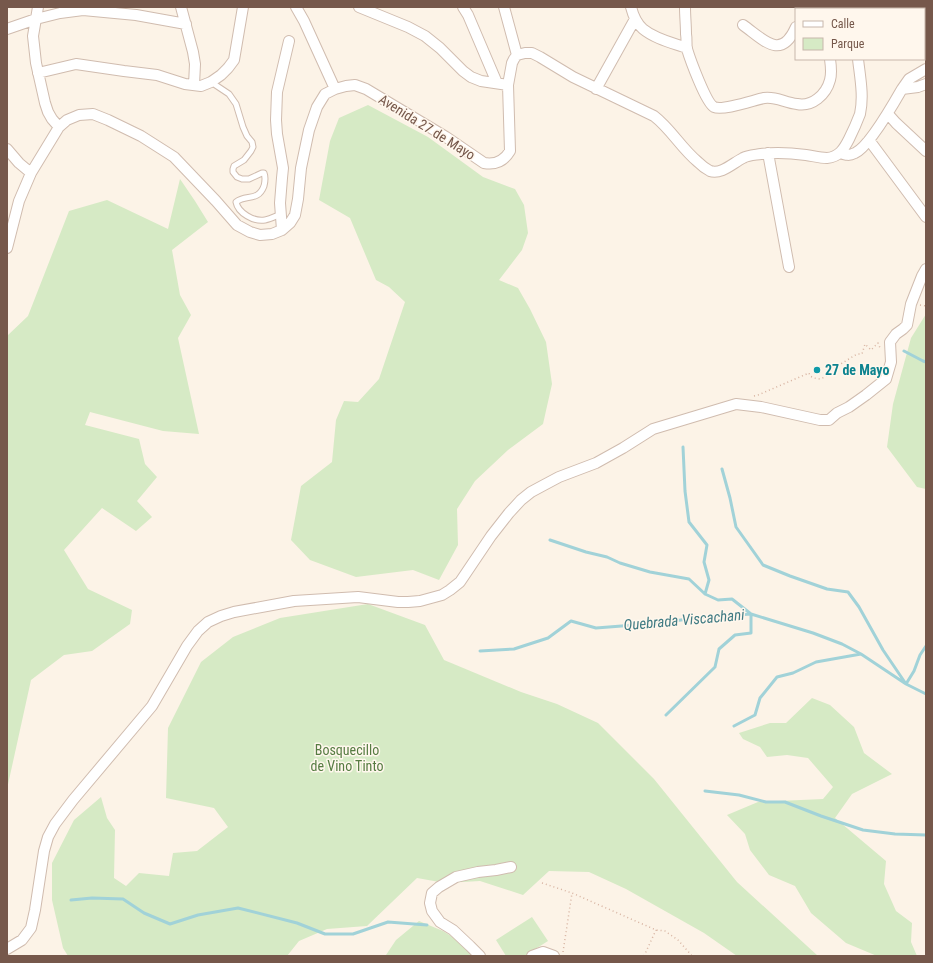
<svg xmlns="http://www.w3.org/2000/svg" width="933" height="963" viewBox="0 0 933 963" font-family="'Roboto Condensed',sans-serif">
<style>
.green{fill:#d6eac5}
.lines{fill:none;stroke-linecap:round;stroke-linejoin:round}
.stream{stroke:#a1d2d8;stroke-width:3}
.service-casing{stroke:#d0bcaf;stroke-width:7}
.minor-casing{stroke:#d0bcaf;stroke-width:12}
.path{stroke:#d7b3a1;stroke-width:1.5;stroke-dasharray:1 3;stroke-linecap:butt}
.service{stroke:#fff;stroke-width:5}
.minor{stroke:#fff;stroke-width:10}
.culture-dot{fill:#0f9aa8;stroke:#fff7ed;stroke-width:1.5}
.labels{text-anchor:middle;stroke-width:3;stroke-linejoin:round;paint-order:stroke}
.street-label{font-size:14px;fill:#76584b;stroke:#fff7ed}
.culture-label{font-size:14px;font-weight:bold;fill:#0d838f;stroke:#fff7ed;text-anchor:start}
.park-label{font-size:14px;fill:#567c42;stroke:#fff7ed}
.water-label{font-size:15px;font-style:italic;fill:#417b83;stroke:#fff7ed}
</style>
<rect width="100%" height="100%" fill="#fcf3e7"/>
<path class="green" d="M368,105l60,32 55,40 32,12 9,16 4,28 -6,17 -23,30 19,8 12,21 16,33 6,42 -9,40 -35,26 -33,31 -18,28 1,36 -19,35 -26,-10 -57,7 -46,-17 -19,-20 10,-54 31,-24 4,-42 8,-19 14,1 21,-23 26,-77 -16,-15 -13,-7 -26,-62 -31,-18 11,-59 9,-23z
M180,179l15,22 13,21 -36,28 8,45 11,20 -13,23 21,96 -36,-3 -73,-19 -5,13 54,14 6,25 12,13 -20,24 15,16 -16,14 -34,-23 -38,42 24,39 44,21 -2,14 -38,27 -28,4 -33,25 -24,109v-453l21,-20 41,-105 38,-11 61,29z
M926,314v175l-9,-2 -30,-40 6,-43 18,-66z
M368,604l57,21 19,35 77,32 36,12 41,19 56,56 83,103 81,74h-81l-33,-23 -78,-44 -37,-17 -40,-1 -26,24 -43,-14 -35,2 -28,-5 -50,48 -40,3 -28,12 -12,15h-219l-5,-8 -11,-48v-37l22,-43 27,-23 6,21 8,12 -1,48 12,8 13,-13 30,3 4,-23 24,-2 31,-24 -14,-19 -48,-10 2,-70 33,-66 32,-25 47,-19z
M812,698l18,7 24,22 10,26 28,21 -40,20 -17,24 51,43 -2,23 12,27 16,12 -1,19 6,14h-40l-31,-13 -35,-30 -16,-27 -26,-11 -19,-25 -5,-16 -18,-19 31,-13 65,-3 10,-12 -25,-29 -21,-3 -20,2 -7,-10 -17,-8 -4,-6 31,-10h16z
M532,917l16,24 -24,15h-18l-10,-16z
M419,921l24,10 40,25h-104l7,-1 10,-15z"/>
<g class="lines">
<path class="stream" d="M904,351l19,10 3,1
M683,447l2,44 4,31 18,23 -3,17 5,18 -4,14
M722,469l8,29 6,29 27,38 27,11 37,13 21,3 11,15 24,43 23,34 8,-13 6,-16 6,-9
M550,540l36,12 21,5 13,6 30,9 39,7 16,15 13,6 14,-1 19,15v19l-16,2 -16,14 -4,18 -49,48
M480,651l34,-2 34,-11 23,-17 25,7 64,-5 35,-5 56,-4 62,19 29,11 19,10 45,30 20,10
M734,726l21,-11 5,-17 17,-21 16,-4 23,-11 45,-8
M705,791l34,4 27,7h19l36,14 42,14 32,4 31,1
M71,900l21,-2 31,1 21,14 26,11 28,-9 40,-7 59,15 28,11h28l35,-12 39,3"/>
<defs>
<path id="service" d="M211,82l18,12 7,10 7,23 4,9 5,6 1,5 -2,4 -7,9 -10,6 -1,3v3l4,5 5,2h7l13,-6h2c2,5 1,9 0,13 -6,16 -18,8 -28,16 2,11 18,20 29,18 5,-1 11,-4 16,-6"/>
<path id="minor" d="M38,7l-5,29 3,27 9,40 3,9 4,7 7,8
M181,7l12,45 2,12 -1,21
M296,7l8,14 31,68
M359,7l49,20 17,9 15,12 23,23 8,6 10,4 27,4
M463,7l5,8 29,68
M504,7l13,48
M631,7c2,8 6,17 12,22 12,10 30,14 44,19
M685,7c0,9 1,18 1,27 1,5 0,11 1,15 3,10 19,54 27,58 9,4 40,-7 50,-9 12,-2 21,5 33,6 15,3 29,-9 33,-24 2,-7 1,-14 0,-21
M905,7l2,2
M803,9v-2
M743,25c21,15 38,36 53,2
M7,29l29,-10 24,-6 23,-3 53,5 50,9
M38,73l38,-9 48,7 33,4 28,9 16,2 10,-4 10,-7 7,-7 6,-8 9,-53
M596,89l39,-70
M902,89l7,-10 17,-10
M888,114l8,9 30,28
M869,140l57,77
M7,149l12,14 12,10
M768,153l21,114
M840,153c6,2 9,3 15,0 14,-6 39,-50 47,-64l16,-2 8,-3
M282,230l-2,-27 2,-25 1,-10 -6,-34 -1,-14 1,-28 12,-51
M7,248l12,-47 12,-28 28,-46 8,-7 12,-5 14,-1 15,6 33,16 33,21 42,44 21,24 13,7 10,3 12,-1 10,-4 8,-7 5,-8 3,-16 3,-31 8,-38 8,-23 8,-13 10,-5 11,-3 9,-1 11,4 80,48 38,26c11,2 20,-2 26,-12l-2,-66 4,-22 2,-4 3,-4 8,-2h7l8,4 33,20 81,39c17,13 27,32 44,46 3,3 8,7 12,9 11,4 23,-8 33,-13 5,-3 12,-3 18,-4 15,-2 30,-1 45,1 7,1 14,3 21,3 12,-1 17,-9 22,-19 4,-8 8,-17 11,-25 4,-18 0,-37 -2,-55
M7,949l15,-9 9,-12 4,-18 9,-59 4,-14 7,-13 18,-24 79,-94 35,-60 11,-15 10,-9 13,-6 13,-4 60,-11 64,-4 40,5h10l12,-1 22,-6 8,-5 10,-8 31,-46 18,-23 12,-13 10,-8 13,-7 15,-8 37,-14 27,-15 30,-19 83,-25 25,3 59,13h9l8,-7 12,-6 17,-12 20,-16 5,-17 -1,-20 6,-8 7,-5 4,-4 4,-21 11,-28 4,-7
M480,956l-10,-10 -17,-16 -13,-8 -8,-11 -2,-8 2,-10 7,-6 17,-10 22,-5 18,-2 15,-3
M532,956l11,-4 11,4"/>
</defs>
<use href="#service" class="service-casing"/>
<use href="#minor" class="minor-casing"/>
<path class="path" d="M924,16l2,1
M920,305l6,1
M754,396l4,-1 51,-22 1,3 4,2 6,1 5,-2 6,-7 26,-16h5l3,-10 6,6 7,-7 2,5
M542,883l30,10 84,37 9,1 13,9 14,16
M563,952l9,-59
M644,956l12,-26"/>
<use href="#service" class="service"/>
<use href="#minor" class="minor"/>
</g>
<circle class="culture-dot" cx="817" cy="370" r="4"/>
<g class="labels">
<g class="street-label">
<text transform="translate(427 127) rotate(32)" y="5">Avenida 27 de Mayo</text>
</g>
<g class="culture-label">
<text x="825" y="375">27 de Mayo</text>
</g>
<g class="park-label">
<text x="347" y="755">Bosquecillo<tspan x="347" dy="16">de Vino Tinto</tspan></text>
</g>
<g class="water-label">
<text transform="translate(684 620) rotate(-5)" y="5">Quebrada Viscachani</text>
</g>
</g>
<rect width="933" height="963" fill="none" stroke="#76584b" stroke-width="16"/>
<rect x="795" y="8" width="130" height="52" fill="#fff7ed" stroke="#c8b7ac"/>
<rect x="803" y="21" width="20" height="6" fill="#ffffff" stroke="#c8b7ac"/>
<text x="831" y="28" font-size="12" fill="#76584b">Calle</text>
<rect x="803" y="38" width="20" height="12" fill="#d6eac5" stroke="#c8b7ac"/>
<text x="831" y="48" font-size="12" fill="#76584b">Parque</text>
</svg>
